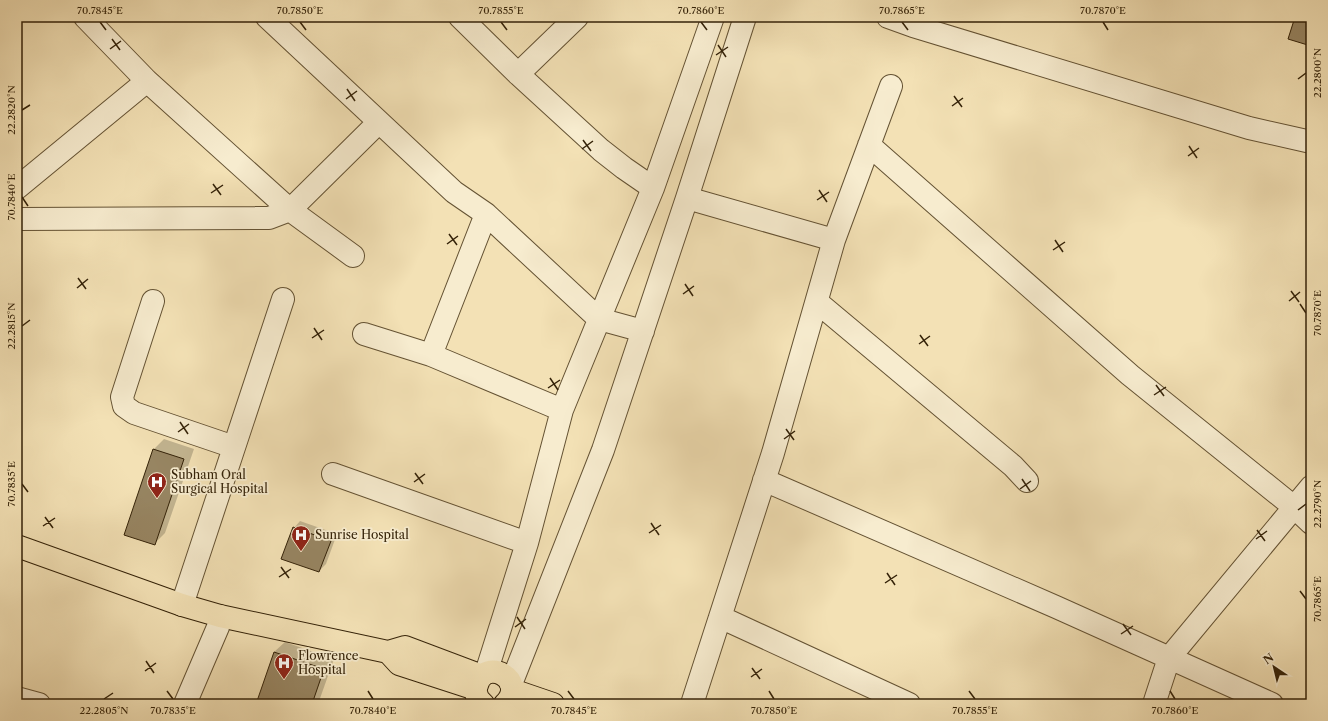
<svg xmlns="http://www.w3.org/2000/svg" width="1328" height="721" viewBox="0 0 1328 721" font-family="'Libre Caslon Text',serif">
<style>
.shadow{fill:#0003}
.building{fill:#978562;stroke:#342208}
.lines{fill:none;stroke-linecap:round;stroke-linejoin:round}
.minor-casing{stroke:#645233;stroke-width:24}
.major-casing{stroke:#342208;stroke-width:24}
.minor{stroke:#f7eccf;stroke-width:22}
.major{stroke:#f3e1b5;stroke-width:22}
.ticks{fill:none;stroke:#342208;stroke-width:1.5}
.labels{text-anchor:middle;stroke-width:3.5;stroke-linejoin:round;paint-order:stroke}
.poi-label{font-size:12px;fill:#342208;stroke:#f7eccf;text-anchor:start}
.neatline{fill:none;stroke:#342208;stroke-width:1.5}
.ticks-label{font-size:10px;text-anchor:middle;fill:#342208}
</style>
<rect width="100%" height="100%" fill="#f3e1b5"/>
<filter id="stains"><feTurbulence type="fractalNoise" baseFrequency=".005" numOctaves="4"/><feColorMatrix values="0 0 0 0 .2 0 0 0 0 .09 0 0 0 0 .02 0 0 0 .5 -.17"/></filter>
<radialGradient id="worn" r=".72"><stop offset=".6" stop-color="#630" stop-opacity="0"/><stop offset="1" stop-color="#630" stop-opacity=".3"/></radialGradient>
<path class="shadow" d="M164,439l30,10 -29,84 -11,11 -29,-10 29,-85z
M300,521l37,13 -11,30 -7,7 -25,-43z
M285,642l49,17 -16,45h-61l17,-52z"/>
<path class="building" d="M1295,17h16v29l-23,-7z
M153,449l31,10 -29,86 -31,-10z
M293,527l38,14 -12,31 -38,-13z
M274,652l50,17 -12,35h-56z"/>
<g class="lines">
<defs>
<path id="minor" d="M85,17l62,64 143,129 63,46
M267,17l187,175 32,22 113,105 44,12
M460,17l58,57 83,76 23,18 29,20
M888,17l25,9 336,102 62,14
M518,74l59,-57
M869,145l261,230 164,132 17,16
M17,188l130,-107
M687,198l147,42 -61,213 -81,251
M486,214l-55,141 131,55
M17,219l252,-1 21,-8 89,-88
M834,240l57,-154
M153,301l-31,96 2,9 10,7 100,34
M817,302l196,164 14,15
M364,334l67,21
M333,474l194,69
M764,480l292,127 216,97
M182,605l101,-306
M720,617l189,87
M486,673l41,-130 35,-133 91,-222 60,-171
M511,684l92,-234 84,-252 58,-181
M17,698l22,6
M185,704l33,-77 2,-11
M1154,704l15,-46 142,-171"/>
<path id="major" d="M17,546l165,59 38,11 168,36 17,-5 77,29
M388,652l11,12 77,25
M512,690l41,14
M483,704c-6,-5 -9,-12 -6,-19 8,-29 52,-5 28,19"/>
</defs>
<use href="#minor" class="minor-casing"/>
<use href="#major" class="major-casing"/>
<use href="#minor" class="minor"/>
<use href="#major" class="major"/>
</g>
<path class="ticks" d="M100,22l6,8M300,22l6,8M501,22l6,8M701,22l6,8M902,22l6,8M1103,22l5,8M112,39l8,11M718,45l8,12M110,49l11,-8M716,55l12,-8M1298,79l8,-6M347,89l8,12M954,96l8,11M346,99l11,-8M952,106l11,-8M22,110l8,-5M583,140l8,11M1189,146l8,12M582,149l11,-8M1188,156l11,-8M213,184l8,11M819,190l8,12M211,193l12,-8M22,197l6,9M817,200l12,-8M449,234l8,11M1055,240l8,12M447,244l11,-8M1053,250l12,-8M78,278l8,11M685,284l8,12M77,288l11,-9M1291,291l8,11M683,294l11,-8M1289,301l11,-9M1300,304l6,9M22,326l8,-6M314,328l8,12M920,335l8,11M312,338l12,-8M919,344l11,-8M550,378l8,12M1156,385l8,11M548,388l12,-8M1154,395l12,-8M180,422l8,12M786,429l8,11M178,432l11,-8M784,439l11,-8M415,473l8,11M1022,479l8,12M414,482l11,-8M22,484l6,8M1020,489l11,-8M1298,510l8,-6M45,517l8,11M651,523l8,12M43,526l12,-8M1257,530l8,11M649,533l12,-8M1256,539l11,-8M281,567l8,11M887,573l8,12M279,577l12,-8M885,583l12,-8M1300,591l6,8M517,617l8,12M1123,624l8,11M515,627l11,-8M1121,634l12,-8M146,661l8,12M752,668l8,11M145,671l11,-8M751,677l11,-8M167,691l6,8M368,691l5,8M568,691l6,8M769,691l5,8M969,691l6,8M1170,691l5,8M104,699l9,-6"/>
<defs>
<symbol id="hospital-pin" viewBox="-11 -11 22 30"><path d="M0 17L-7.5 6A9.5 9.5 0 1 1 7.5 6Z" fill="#8f2418" stroke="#f7eccf"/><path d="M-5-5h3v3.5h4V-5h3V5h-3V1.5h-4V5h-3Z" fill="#fff"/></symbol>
</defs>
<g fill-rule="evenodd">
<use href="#hospital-pin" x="146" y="471" width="22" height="30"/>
<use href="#hospital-pin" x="290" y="524" width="22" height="30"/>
<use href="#hospital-pin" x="273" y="652" width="22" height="30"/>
</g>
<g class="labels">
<g class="poi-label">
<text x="171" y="479">Subham Oral<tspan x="171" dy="14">Surgical Hospital</tspan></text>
<text x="315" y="539">Sunrise Hospital</text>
<text x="298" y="660">Flowrence<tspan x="298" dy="14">Hospital</tspan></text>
</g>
</g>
<rect width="1328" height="721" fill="none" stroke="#f3e1b5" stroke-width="44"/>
<g transform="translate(1274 667) rotate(325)" stroke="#f7eccf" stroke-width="3" paint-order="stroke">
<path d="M0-3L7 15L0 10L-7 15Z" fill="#342208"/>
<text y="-6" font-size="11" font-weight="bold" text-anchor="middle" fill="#342208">N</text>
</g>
<rect x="22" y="22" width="1284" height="677" class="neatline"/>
<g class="ticks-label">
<text x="100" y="14">70.7845°E</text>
<text x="300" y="14">70.7850°E</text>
<text x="501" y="14">70.7855°E</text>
<text x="701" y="14">70.7860°E</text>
<text x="902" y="14">70.7865°E</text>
<text x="1103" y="14">70.7870°E</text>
<text transform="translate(1317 73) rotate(-90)" y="4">22.2800°N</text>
<text transform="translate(11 110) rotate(-90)" y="4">22.2820°N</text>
<text transform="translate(11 197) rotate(-90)" y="4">70.7840°E</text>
<text transform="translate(1317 313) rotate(-90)" y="4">70.7870°E</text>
<text transform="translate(11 326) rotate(-90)" y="4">22.2815°N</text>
<text transform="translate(11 484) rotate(-90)" y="4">70.7835°E</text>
<text transform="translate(1317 504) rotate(-90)" y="4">22.2790°N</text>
<text transform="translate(1317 599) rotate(-90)" y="4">70.7865°E</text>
<text x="104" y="714">22.2805°N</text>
<text x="173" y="714">70.7835°E</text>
<text x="373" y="714">70.7840°E</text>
<text x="574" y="714">70.7845°E</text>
<text x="774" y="714">70.7850°E</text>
<text x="975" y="714">70.7855°E</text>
<text x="1175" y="714">70.7860°E</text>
</g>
<rect width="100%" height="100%" filter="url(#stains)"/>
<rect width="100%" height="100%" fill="url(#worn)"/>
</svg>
